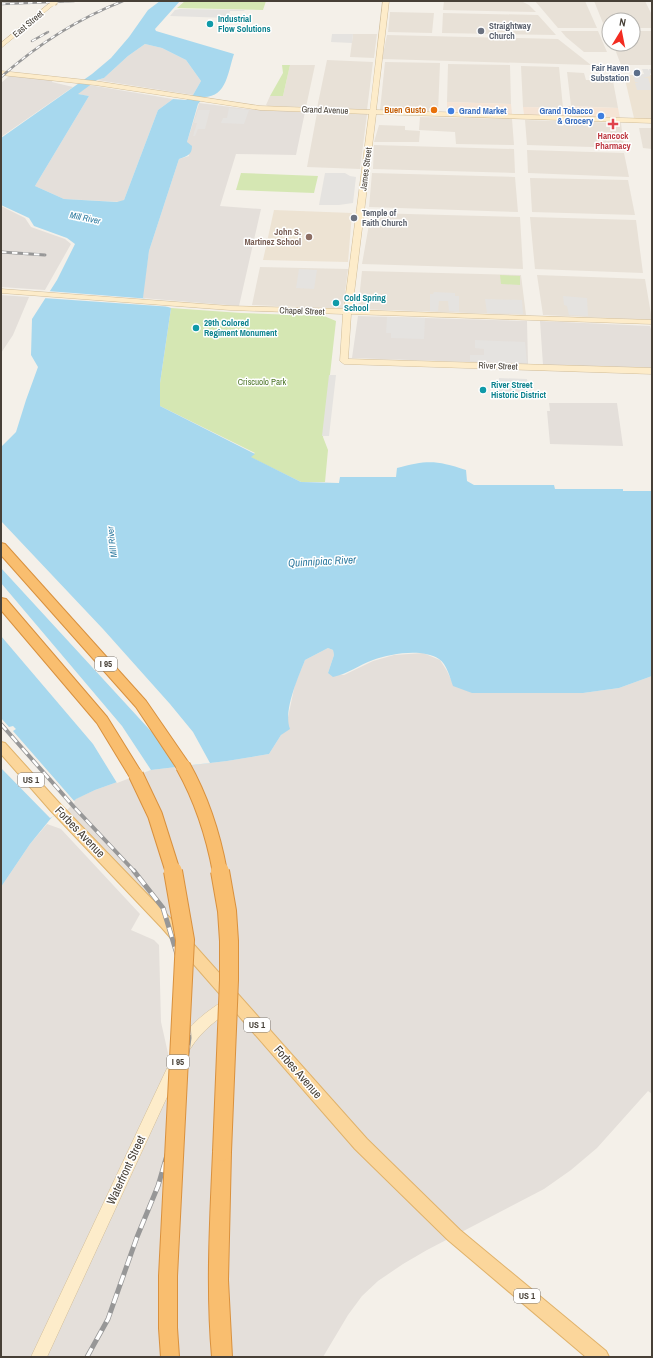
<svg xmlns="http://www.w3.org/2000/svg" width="653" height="1358" viewBox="0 0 653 1358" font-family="'Archivo Narrow',sans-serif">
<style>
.residential{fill:#e8e1d7}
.commercial{fill:#f5e4d5}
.industrial{fill:#e4dfda}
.education{fill:#ede3d3}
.green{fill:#d5e7b3}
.parking{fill:#e5e3e0}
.water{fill:#a7d8ee;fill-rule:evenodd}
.pier{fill:#f4f0e9}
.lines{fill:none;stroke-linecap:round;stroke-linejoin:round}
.secondary-casing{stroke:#d2be9a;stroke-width:1}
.primary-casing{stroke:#e0b26a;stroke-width:2}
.highway-casing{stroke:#d9913e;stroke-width:2}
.secondary{fill:#fdecca;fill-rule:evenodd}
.primary{fill:#fbd69b;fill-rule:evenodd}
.highway{fill:#f9be6f;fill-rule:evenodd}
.rail-far3-casing{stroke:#979797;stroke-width:2.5}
.rail-far2-casing{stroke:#979797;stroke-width:3}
.rail-far1-casing{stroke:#979797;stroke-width:4}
.rail-casing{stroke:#979797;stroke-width:5}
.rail-far3{stroke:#fff;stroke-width:1.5;stroke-dasharray:4.5;stroke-linecap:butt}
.rail-far2{stroke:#fff;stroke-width:2;stroke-dasharray:5.5;stroke-linecap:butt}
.rail-far1{stroke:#fff;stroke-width:2.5;stroke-dasharray:8;stroke-linecap:butt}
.rail{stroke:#fff;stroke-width:3.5;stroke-dasharray:10;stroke-linecap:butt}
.secondary-bridge-casing{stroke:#d2be9a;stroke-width:8;stroke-linecap:butt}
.highway-bridge-far1-casing{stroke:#d9913e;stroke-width:16;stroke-linecap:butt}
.highway-bridge-casing{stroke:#d9913e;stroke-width:20;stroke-linecap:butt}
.secondary-bridge{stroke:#fdecca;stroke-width:6}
.highway-bridge-far1{stroke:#f9be6f;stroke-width:14}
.highway-bridge{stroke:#f9be6f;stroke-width:18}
.culture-dot{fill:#0f9aa8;stroke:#fff;stroke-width:1.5}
.worship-dot{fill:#6b7280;stroke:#fff;stroke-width:1.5}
.service-dot{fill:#5c6f8a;stroke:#fff;stroke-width:1.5}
.food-dot{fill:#e8710a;stroke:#fff;stroke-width:1.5}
.shop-dot{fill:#3f7fe0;stroke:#fff;stroke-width:1.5}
.health-dot{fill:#e0444e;stroke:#fff;stroke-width:1.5}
.education-dot{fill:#8d6e63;stroke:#fff;stroke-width:1.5}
.labels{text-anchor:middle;stroke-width:3;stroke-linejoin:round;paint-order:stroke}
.far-culture-label{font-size:9px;font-weight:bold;fill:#0d838f;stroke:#fff;text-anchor:start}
.far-street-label{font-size:9px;fill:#474037;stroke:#fff}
.far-worship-label{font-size:9px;font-weight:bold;fill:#5b616d;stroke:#fff;text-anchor:start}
.far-service-label{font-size:9px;font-weight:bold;fill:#4e5e75;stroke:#fff;text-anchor:end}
.far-food-label{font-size:9px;font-weight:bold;fill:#c56008;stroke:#fff;text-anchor:end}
.far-shop-label{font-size:9px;font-weight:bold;fill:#366cbe;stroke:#fff;text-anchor:start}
.far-health-label{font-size:9px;font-weight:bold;fill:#be3a42;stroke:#fff}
.far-water-label{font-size:9px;font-style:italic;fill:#307ca1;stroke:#fff}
.far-education-label{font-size:9px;font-weight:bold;fill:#785e54;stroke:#fff;text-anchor:end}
.far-park-label{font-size:9px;fill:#50782c;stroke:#fff}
.shield{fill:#fff;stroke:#7e7973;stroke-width:1}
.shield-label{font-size:9px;font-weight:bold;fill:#474037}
.water-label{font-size:11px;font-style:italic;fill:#307ca1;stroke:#fff}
.near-street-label{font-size:12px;fill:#474037;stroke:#fff}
</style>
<rect width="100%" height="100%" fill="#f4f0e9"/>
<path class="residential" d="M444,1h77l8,4 7,7 -93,-2z
M535,1h50l12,27h-39z
M594,1h51l7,14v13h-19v-8h-24v8h-4z
M390,12l44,1 -2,20 -44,-1z
M443,13l95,2 18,20 -114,-2z
M561,31h37l9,21h-23l-18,-15z
M633,31h19v34h-31l-8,-21h20z
M353,34h24l-3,24 -24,-1z
M387,35l171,4 33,26 -209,-6z
M327,60l46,2 -6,48 -50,-2z
M385,62l55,1 -2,49 -58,-2z
M448,64l62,1 1,39 -64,-2z
M290,65h25l-9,42 -38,-1 -2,-1 4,-9h13z
M521,66l38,1 4,41 -40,-1z
M567,72l17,1 2,7h25l2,1 5,27 -47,-2z
M317,113l50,1 -7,55 -53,-2z
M420,117l92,2 2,26 -58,-1 -1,-12 -36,-2z
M525,120l96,3 3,25 -97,-3z
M379,125l26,1v4l15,1 -1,11h-45z
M639,128h13v21l-9,-1z
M374,145l140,4 1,24 -142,-4z
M527,150l97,3 5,24 -101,-4z
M372,173l143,4 3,35 -149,-5z
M530,178l98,2 7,35 -103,-3z
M371,213l149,4 3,52 -161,-5z
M530,217l106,3 7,53 -108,-4z
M260,267l88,2 -5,40 -91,-4z
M362,271l159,4 5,40 -168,-6z
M537,275l108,4 7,41 -109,-5z"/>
<path class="commercial" d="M447,102l64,2 1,10 -65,-2z
M563,106l55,2 2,10 -96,-3 -1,-8 40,1z"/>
<path class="industrial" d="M145,44l17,4 24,12 15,21 -8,14 -96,-15 7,-2 24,-22z
M9,76l44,4 -1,2 21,5 -72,50v-54z
M89,85l84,14 -15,11 -34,90 -3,2 -57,-3 -29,-13 54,-90 -12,-2z
M199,103l48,6 58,3 -9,43 -60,-1 -16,52 41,3 -22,97 -97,-8 7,-47 30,-92 10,-3 -2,-14z
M1,206l24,12 6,9 34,12 6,5 -26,46 -44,-3z
M1,295l28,2 -16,38 -12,18z
M358,316l169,5 1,43 -176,-6z
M540,321l110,5 2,6v36l-109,-3z
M549,403h68l6,43 -73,-2 -3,-33h3z
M328,648l5,2 1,5 -6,18 16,2 29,-14 21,-6 29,-2 17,7 7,11 7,15 86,7h43l36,-5 33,-12v418l-4,-3 -51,57 -26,22 -27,19 -117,61 -24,14 -25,17 -16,15 -14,19 -25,42h-322v-470l29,-43 17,-20 14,5 79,85 -9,16 23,10 5,5 2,77 15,67 2,-153 -117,-123 14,-14 20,-9 56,-20 76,-9 42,-7 12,-19 6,-13 8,-38 10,-24z"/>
<path class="education" d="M624,75h28v44l-18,-1z
M274,210l78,3 -4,49 -85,-2z"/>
<path class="green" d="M185,1h81l-3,9 -86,-2z
M282,65h8l-7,31h-13l13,-23z
M241,173l77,3 -4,17 -78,-3z
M500,275l20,1v9l-19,-1z
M171,308l70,5 83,3 12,5 -13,116 5,13 -3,32h-24l-51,-25 5,-4 -95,-47v-23z"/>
<path class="parking" d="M180,9l65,1 -1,1h-14l-2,7 -58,-2 5,-6z
M332,34h21l-1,9 -21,-1z
M642,69h6l1,2v-2h3v6l-2,-2v3l-7,2h5l4,12h-15l-2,-7h4l-4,-1 -2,-7 11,-1z
M229,108l20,2 -5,14 -23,-1 2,-5h4z
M198,110h12l-5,19h-7l-3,7h-2l4,-13h-3z
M325,173h20l5,3 6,1 -3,26 -14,2h-20z
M299,269l18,1 -3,19 -18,-1z
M434,292l21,1v3h4v16l-10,-1 -1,-10h-9l-1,10h-8v-17h3z
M563,296l24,2 1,18 -19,-1 -2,-9 -3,-1z
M485,299l37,1 1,14 -36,-1z
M387,317l38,1 -1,21 -33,-1v-5h-5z
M475,340l50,2 2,21 -57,-2v-6h14v-6l-9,-1z
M329,375h7l-7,61h-7z
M499,378l28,1 1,20 -29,-1z"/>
<path class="water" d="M160,1h20l-25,28 1,2 78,23c-6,17 -7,43 -30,43l-6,7 -11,38 5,4c0,9 -5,10 -13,13l-30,92 -6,47 28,10 -11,75v23l95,48 -4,3 50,25 38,1 1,-6h56l1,-9c30,-8 39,-8 69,2l1,11 7,4h80l1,4h68v2h29v185l-33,12 -36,5h-111l-19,-7c-3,-8 -6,-22 -14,-27 -18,-11 -48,-5 -66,1 -14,5 -25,14 -40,17l-5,-4 6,-18 -1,-5 -5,-2 -23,12c-7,18 -22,51 -15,69l-9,6 -12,19 -42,7 -76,9 -56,20 -19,9 -15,14 -9,4 -22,27 -29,43v-440l15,-15 10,-32 12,-33 -7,-12 1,-36 25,-39 18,-36 -8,-6 -33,-12 -5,-8 -28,-13v-67l91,-64 19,-16 18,-21 19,-27zM145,44l17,4 24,12 15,21 -8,14 -7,5 -13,-1 -15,11 -34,90 -7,2 -53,-3 -29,-13 54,-90 -11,-2 19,-14 7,-2 24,-22z"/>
<path class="pier" d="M47,291l104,8 22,8 -130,-9z
M1,521l102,108 67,75 23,28 17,31 -27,3 -182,-198z
M1,583l121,143 29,44 -34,13 -24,-39 -92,-108z
M1,718l8,9 4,-1 3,3 -3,2 62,71 -8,8 -17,8 -49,-50z"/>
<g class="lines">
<defs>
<path id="secondary" d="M383,1h6l-13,109 276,9v4l-276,-9 -24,196 300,10v4l-301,-10 -3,45 304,9v6l-308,-10 -4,-3 3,-47 -113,-4 -229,-17v-4l229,17 114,3 25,-195 -109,-4 -165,-25 -94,-10v-4l94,10 165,25 110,4z
M51,2l5,1 -55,45v-5z
M231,997l5,2 2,4 -2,4c-22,14 -39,27 -51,51l-138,299h-16l147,-312c11,-21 28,-33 48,-46z"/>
<path id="primary" d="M1,742l4,1 56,62 111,115 195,219 93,91 146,121 3,6h-23l-138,-117 -93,-91 -193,-221 -111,-117 -50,-57z"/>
<path id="highway" d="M1,543l4,1 141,157 42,61 2,4 -2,4 -5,1 -5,-1 -42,-63 -135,-152z
M1,598l5,1 101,118 36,58 -2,4 -5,1 -5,-1 -34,-56 -96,-113z
M222,1144l7,2 2,6 -3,128 4,77h-20c-6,-68 -2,-137 1,-205l2,-6z"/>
</defs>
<use href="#secondary" class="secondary-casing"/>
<use href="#primary" class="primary-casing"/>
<use href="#highway" class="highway-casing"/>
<use href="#secondary" class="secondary"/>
<use href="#primary" class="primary"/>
<use href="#highway" class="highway"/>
<defs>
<path id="rail-far3" d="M1,4l73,-3
M32,41l16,-9
M1,77c37,-33 76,-58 122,-76"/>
<path id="rail-far2" d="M1,252l44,3"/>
<path id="rail-far1" d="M1,724l73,83 61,65"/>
<path id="rail" d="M87,1357l21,-38 29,-82 21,-51 21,-72 10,-76 -2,-28 -7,-46 -17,-56 -29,-37"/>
</defs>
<use href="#rail-far3" class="rail-far3-casing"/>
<use href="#rail-far2" class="rail-far2-casing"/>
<use href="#rail-far1" class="rail-far1-casing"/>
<use href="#rail" class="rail-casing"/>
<use href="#rail-far3" class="rail-far3"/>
<use href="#rail-far2" class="rail-far2"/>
<use href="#rail-far1" class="rail-far1"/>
<use href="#rail" class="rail"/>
<defs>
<path id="secondary-bridge" d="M53,3l2,-2"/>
<path id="highway-bridge-far1" d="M183,766c19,34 30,68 37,106
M136,775l19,40 18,57"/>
<path id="highway-bridge" d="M220,871l7,40 2,30v39l-7,172
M170,1357l-2,-29v-52l17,-336 -12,-69"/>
</defs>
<use href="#secondary-bridge" class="secondary-bridge-casing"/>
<use href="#highway-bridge-far1" class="highway-bridge-far1-casing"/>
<use href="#highway-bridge" class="highway-bridge-casing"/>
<use href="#secondary-bridge" class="secondary-bridge"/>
<use href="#highway-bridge-far1" class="highway-bridge-far1"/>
<use href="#highway-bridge" class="highway-bridge"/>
</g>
<g class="culture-dot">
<circle cx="210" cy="24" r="4"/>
<circle cx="336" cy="303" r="4"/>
<circle cx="196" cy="328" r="4"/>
<circle cx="483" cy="390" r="4"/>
</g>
<g class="worship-dot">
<circle cx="481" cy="31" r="4"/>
<circle cx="354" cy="218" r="4"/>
</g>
<circle class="service-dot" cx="637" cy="73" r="4"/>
<circle class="food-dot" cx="434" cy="110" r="4"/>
<g class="shop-dot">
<circle cx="451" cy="111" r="4"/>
<circle cx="601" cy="116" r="4"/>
</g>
<path class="health-dot" d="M611 118h4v4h4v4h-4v4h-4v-4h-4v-4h4z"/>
<circle class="education-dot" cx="309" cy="237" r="4"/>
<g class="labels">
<g class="far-culture-label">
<text x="218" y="22">Industrial<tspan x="218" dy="10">Flow Solutions</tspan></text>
<text x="344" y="301">Cold Spring<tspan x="344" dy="10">School</tspan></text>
<text x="204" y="326">29th Colored<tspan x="204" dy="10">Regiment Monument</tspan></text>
<text x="491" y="388">River Street<tspan x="491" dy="10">Historic District</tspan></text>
</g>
<g class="far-street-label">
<text transform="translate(28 24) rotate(-40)" y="3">East Street</text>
<text transform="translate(325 110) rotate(2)" y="3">Grand Avenue</text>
<text transform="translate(366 169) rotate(-83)" y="3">James Street</text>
<text transform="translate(302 311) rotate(2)" y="3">Chapel Street</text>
<text transform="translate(498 366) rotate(2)" y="3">River Street</text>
</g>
<g class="far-worship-label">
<text x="489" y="29">Straightway<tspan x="489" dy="10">Church</tspan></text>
<text x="362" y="216">Temple of<tspan x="362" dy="10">Faith Church</tspan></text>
</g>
<g class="far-service-label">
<text x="629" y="71">Fair Haven<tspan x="629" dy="10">Substation</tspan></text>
</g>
<g class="far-food-label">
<text x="426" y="113">Buen Gusto</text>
</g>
<g class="far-shop-label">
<text x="459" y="114">Grand Market</text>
<text x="593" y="114" text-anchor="end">Grand Tobacco<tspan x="593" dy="10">&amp; Grocery</tspan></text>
</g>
<g class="far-health-label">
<text x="613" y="139">Hancock<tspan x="613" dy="10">Pharmacy</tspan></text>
</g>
<g class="far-water-label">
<text transform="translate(85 218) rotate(12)" y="3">Mill River</text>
<text transform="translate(112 542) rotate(-97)" y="3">Mill River</text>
</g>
<g class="far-education-label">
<text x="301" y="235">John S.<tspan x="301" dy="10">Martinez School</tspan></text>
</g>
<g class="far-park-label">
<text x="262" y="385">Criscuolo Park</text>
</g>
<g class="shield">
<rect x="95" y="657" width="22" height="14" rx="3"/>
<rect x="18" y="773" width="26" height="14" rx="3"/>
<rect x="244" y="1018" width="26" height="14" rx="3"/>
<rect x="167" y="1055" width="22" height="14" rx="3"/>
<rect x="514" y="1289" width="26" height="14" rx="3"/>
</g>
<g class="shield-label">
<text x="106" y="667">I 95</text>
<text x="31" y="783">US 1</text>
<text x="257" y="1028">US 1</text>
<text x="178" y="1065">I 95</text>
<text x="527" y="1299">US 1</text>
</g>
<g class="water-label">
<text transform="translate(322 561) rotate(-3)" y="4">Quinnipiac River</text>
</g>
<g class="near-street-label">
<text transform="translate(80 832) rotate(46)" y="4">Forbes Avenue</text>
<text transform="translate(298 1072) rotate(49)" y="4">Forbes Avenue</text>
<text transform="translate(126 1170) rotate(-65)" y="4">Waterfront Street</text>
</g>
</g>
<rect width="653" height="1358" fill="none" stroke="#474037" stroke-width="4"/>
<g transform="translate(621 32) rotate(10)"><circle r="19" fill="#ffffff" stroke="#b5b3af"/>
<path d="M0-3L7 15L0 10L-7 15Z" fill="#f32c21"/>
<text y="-6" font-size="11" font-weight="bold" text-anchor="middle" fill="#474037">N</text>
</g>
</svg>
